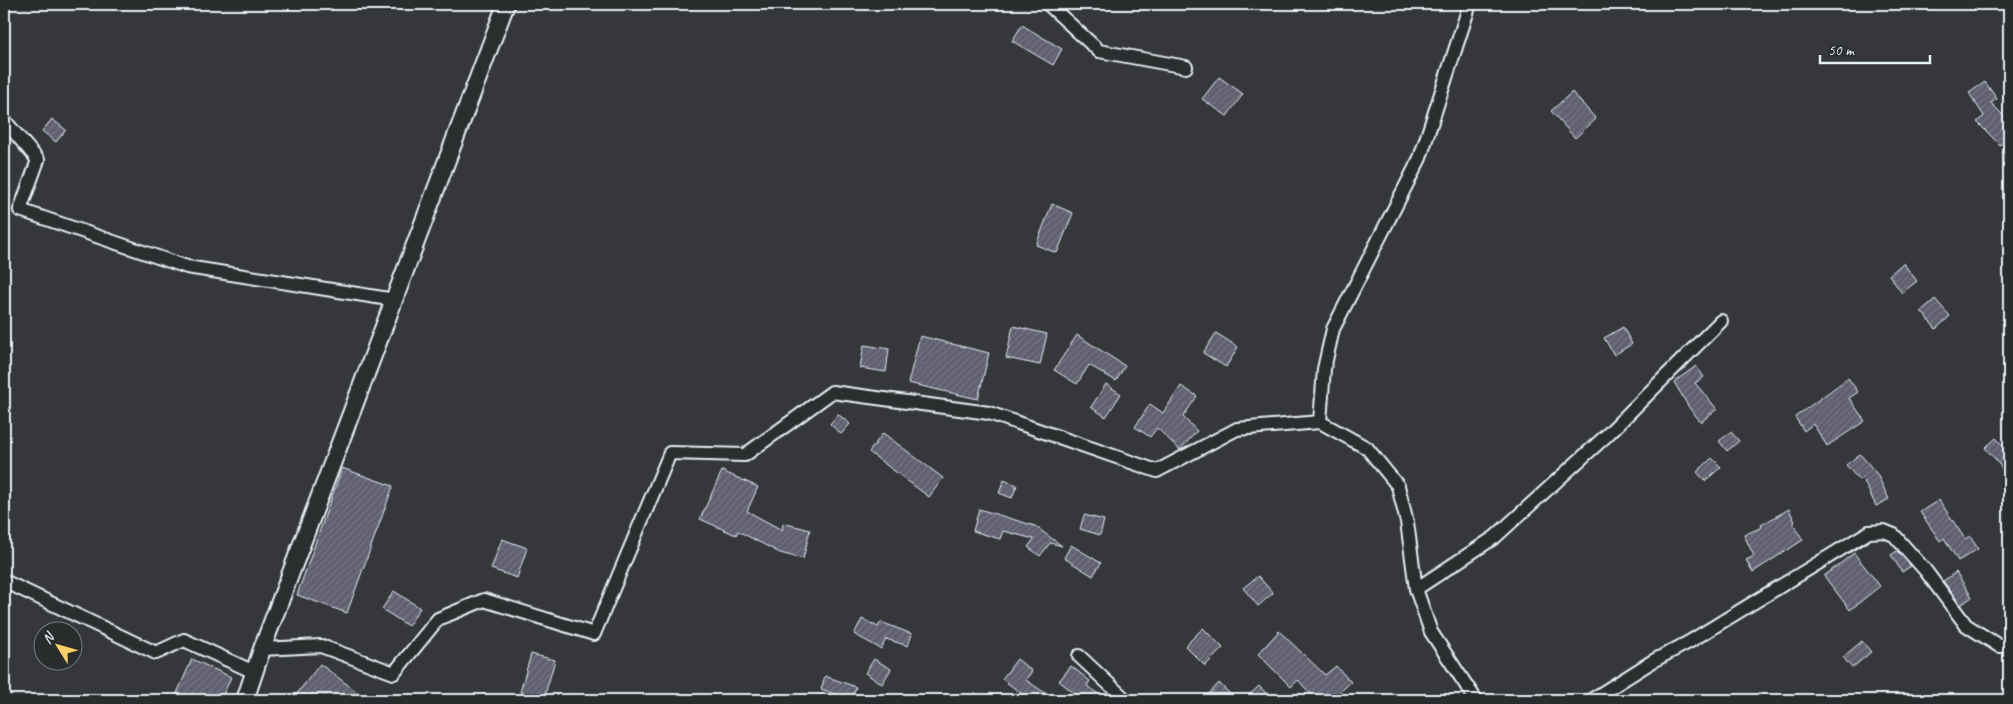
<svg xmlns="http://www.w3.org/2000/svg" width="2013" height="704" viewBox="0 0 2013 704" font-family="Caveat,sans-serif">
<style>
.building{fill:url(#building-hatch);stroke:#e8f1f8}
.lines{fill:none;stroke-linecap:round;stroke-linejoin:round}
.minor-casing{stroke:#e8f1f8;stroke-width:16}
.tertiary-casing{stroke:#e8f1f8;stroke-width:20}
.minor{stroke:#2a2d2e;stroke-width:12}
.tertiary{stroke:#2a2d2e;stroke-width:16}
</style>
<defs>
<pattern id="building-hatch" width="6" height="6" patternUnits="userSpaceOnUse" patternTransform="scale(1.25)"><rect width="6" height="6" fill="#605e6f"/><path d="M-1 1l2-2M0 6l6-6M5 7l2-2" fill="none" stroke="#777684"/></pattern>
</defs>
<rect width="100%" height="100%" fill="#35373b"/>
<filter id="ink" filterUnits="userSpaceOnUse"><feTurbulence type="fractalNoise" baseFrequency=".02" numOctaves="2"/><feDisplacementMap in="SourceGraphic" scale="10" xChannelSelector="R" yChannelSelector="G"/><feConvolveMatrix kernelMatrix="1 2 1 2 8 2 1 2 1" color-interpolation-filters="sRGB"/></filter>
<g filter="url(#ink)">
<path class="building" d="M1022,25l40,24 -9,16 -41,-24z
M1219,77l24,17 -16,22 -25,-17z
M1985,82l12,17 -6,4 18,18v14l-9,10 -23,-23 7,-6 -15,-23z
M1572,92l24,27 -21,19 -24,-27z
M52,119l14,11 -10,12 -14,-11z
M1052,204l21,9 -16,40 -21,-8z
M1903,263l14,18 -15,12 -13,-18z
M1935,299l15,17 -14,13 -15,-18z
M1013,326l34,8 -7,31 -34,-7z
M1623,327l9,17 -18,11 -10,-17z
M1216,333l22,14 -12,20 -23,-14z
M1077,335l48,31 -9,15 -27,-16 -12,19 -23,-14z
M920,336l69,17 -11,46 -70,-16z
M864,345l25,4 -3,23 -26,-4z
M1696,366l8,11 -9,6 22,26 -16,13 -11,-13 -16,-27z
M1848,378l10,14 -9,6 16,23 -38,25 -14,-22 -9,7 -9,-14z
M1106,384l15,10 -15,23 -15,-10z
M1181,386l16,10 -14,21 14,14 -17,19 -23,-22 -7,9 -15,-10 15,-23 13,9z
M838,414l12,10 -9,10 -11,-10z
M1731,432l8,9 -12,10 -8,-10z
M883,433l60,45 -14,19 -60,-45z
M1996,438l13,15v27l-12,-19 -12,-13z
M1860,454l17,20 12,25 -13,7 -14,-29 -3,3 -13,-15z
M1712,458l9,9 -16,14 -8,-9z
M342,468l51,18 -46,127 -50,-18z
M722,471l36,16 -11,24 35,19 1,-7 27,7 -7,29 -23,-6 -42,-22 -2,4 -36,-16z
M1004,480l13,5 -5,13 -13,-5z
M1939,500l26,39 5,-3 8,13 -20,12 -14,-23 -4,3 -20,-29z
M979,509l56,17 27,20 -12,-3 -10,13 -12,-9 6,-8 -31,-8 -3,8 -27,-8z
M1789,509l6,13 -2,1 10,17 -50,32 -7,-12 8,-4 -10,-21 18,-8 -1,-2z
M1084,515l20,5 -4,15 -20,-6z
M502,539l25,9 -10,30 -26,-9z
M1071,545l30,18 -8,13 -29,-18z
M1897,551l14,15 -9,6 -11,-17z
M1854,553l26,33 -30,24 -26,-34z
M1956,572l16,25 -11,8 -18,-24z
M1258,576l15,17 -15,13 -15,-18z
M394,591l26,17 -12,18 -26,-17z
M862,619l16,8 3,-5 31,12 -4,12 -22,-7 -5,10 -27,-15z
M1203,628l20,20 -18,18 -20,-20z
M1279,631l46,44 11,-9 15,16 -20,18h-15l-18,-20 -7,7 -33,-33z
M1862,641l9,11 -19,16 -9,-11z
M531,654l24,6 -11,38 -24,-6z
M192,659l39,18 -10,23h-47z
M874,659l17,10 -9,15 -17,-11z
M1017,659l15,12 -6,9 19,13 -5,7h-25l6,-7 -19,-14z
M320,664l48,36h-76z
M1071,666l19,15 -3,5 20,14h-24l-24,-19z
M825,676l31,11 -5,13 -30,-11z
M1219,683l17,17h-33z
M1259,686l14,14h-29z"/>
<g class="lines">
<defs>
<path id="minor" d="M1048,4l51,47 87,16
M1470,4l-50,154 -87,171 -9,40 -4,53 47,26 31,38 9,36 9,67 15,43 45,68
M4,120l34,40 -18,50 167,57 208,33
M4,581l152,72 28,-13 70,32
M1416,589l79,-52 112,-102 114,-114
M262,649l59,-3 73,27 44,-54 46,-19 110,34 76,-181 75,2 87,-63 157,21 168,58 80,-42 83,-7
M1079,656l47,44
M1591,700l62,-39 36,-19 180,-110 15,-1 10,4 31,35 41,55 33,21 10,-1"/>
<path id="tertiary" d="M245,700l17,-51 244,-645"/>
</defs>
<use href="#minor" class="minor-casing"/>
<use href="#tertiary" class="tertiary-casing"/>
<use href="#minor" class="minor"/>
<use href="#tertiary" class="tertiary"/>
</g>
</g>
<rect width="2013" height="704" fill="none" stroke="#2a2d2e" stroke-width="20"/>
<rect x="10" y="10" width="1993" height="684" fill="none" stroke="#e8f1f8" stroke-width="2" filter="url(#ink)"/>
<g transform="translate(58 646) rotate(307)"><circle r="24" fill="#2a2d2e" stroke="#767b7f"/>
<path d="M0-4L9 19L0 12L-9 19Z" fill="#ffd166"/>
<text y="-8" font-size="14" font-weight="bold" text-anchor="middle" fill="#e8f1f8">N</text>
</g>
<path d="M1820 55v8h110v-8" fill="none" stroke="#e8f1f8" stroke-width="2.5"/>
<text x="1828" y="55" font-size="15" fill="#e8f1f8" stroke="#2a2d2e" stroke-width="4" paint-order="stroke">50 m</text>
</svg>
